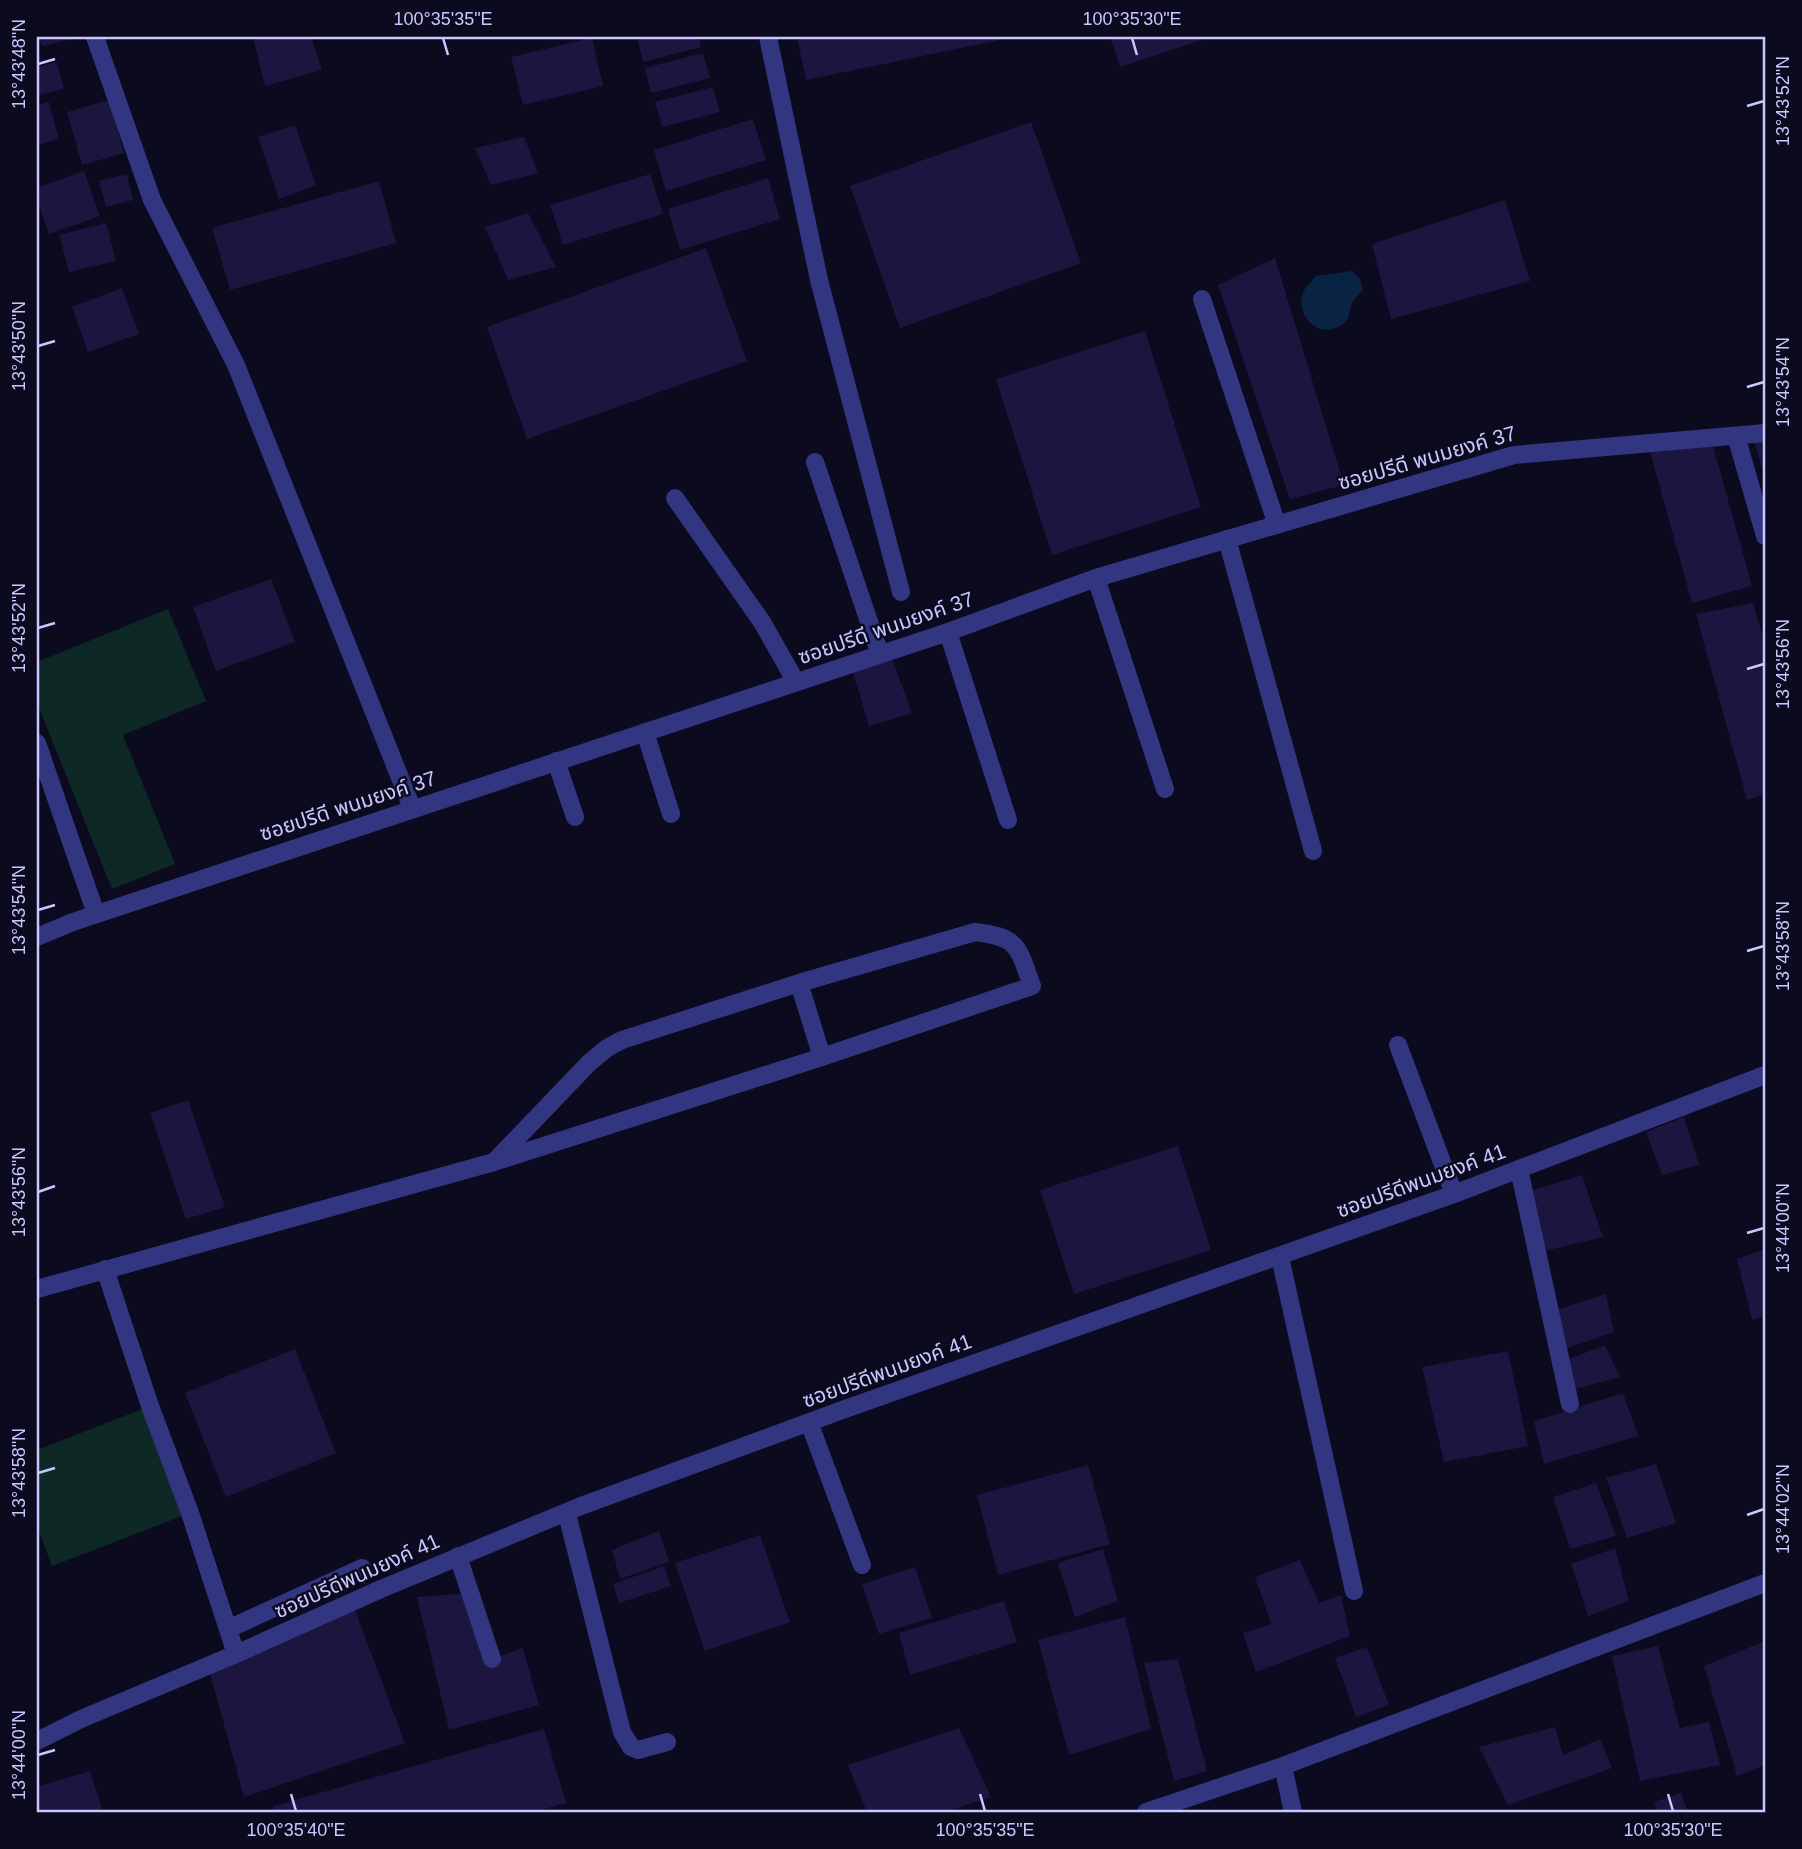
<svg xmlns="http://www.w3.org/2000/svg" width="1802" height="1849" viewBox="0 0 1802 1849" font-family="Helvetica,'Noto Sans Thai',sans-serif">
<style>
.green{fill:#0d2825}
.water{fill:#092443}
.building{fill:#1b1540}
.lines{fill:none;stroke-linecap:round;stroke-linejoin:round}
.minor{stroke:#323680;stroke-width:18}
.ticks{fill:none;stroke:#c9c7ff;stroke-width:2.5}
.labels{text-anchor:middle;stroke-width:5;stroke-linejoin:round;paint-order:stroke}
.street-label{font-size:21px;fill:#c9c7ff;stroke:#0c0a1e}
.neatline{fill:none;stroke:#c9c7ff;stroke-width:2.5}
.ticks-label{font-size:18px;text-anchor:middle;fill:#c9c7ff}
</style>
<rect width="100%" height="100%" fill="#0c0a1e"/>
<path class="green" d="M168,609l38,92 -83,34 52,129 -63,25 -75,-186v-41z
M150,1406l40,107 -138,53 -15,-40v-76z"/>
<path class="water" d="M1352,271l8,8 3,11c-4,4 -8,9 -11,13 -4,9 -1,17 -12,23 -21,13 -45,-10 -37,-33 2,-6 9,-12 13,-17z"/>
<path class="building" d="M39,37h38v1l-35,8z
M253,37h58l11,33 -57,16z
M637,37h62l2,10 -58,15z
M797,37h207l1,2 -199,41z
M1110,37h101l-91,30z
M592,38l11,48 -80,19 -12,-48z
M703,53l7,25 -59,15 -6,-25z
M57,62l7,27 -27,6v-28z
M713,87l7,25 -58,15 -7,-25z
M109,100l15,53 -42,12 -15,-53z
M49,102l10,37 -22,6v-40z
M753,119l13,41 -100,31 -12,-41z
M1031,122l50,141 -181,65 -50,-142z
M295,125l21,60 -37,14 -21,-62z
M524,137l14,36 -47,12 -16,-37z
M84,171l16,45 -51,18 -12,-35v-11z
M127,174l6,26 -27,7 -7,-26z
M650,174l13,40 -100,31 -13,-40z
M768,178l12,41 -100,31 -12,-41z
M379,181l17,62 -166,47 -18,-62z
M1505,200l25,81 -139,38 -19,-75z
M528,213l28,54 -48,13 -23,-53z
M106,223l10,38 -47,11 -10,-37z
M706,248l41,113 -220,78 -40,-112z
M1275,258l69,227 -54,14 -72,-214z
M122,288l17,46 -51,18 -16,-45z
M1145,331l56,176 -149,48 -56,-176z
M1765,436v42l-12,-40z
M1712,442l40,144 -60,17 -43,-155z
M271,579l24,63 -79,29 -23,-64z
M1753,603l12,41v150l-18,6 -51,-186z
M891,656l21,57 -43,13 -17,-57z
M188,1100l37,107 -39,12 -36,-106z
M1684,1117l15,48 -37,10 -16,-43z
M1178,1146l33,104 -137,44 -34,-104z
M1582,1175l21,62 -58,14 -21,-58z
M1765,1249v67l-13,4 -15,-61z
M1606,1294l8,38 -55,19 -9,-39z
M1605,1345l15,32 -44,12 -9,-29z
M295,1349l41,104 -110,44 -41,-104z
M1508,1351l20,95 -84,16 -22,-95z
M1623,1393l15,43 -94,28 -10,-43z
M1656,1464l20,59 -49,15 -21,-60z
M1088,1465l22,79 -112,31 -21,-80z
M1596,1483l20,53 -46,13 -17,-52z
M659,1531l10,31 -49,17 -8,-29z
M760,1535l30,87 -85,29 -30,-88z
M1615,1548l14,53 -41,15 -17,-52z
M1103,1549l15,52 -43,16 -17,-54z
M1300,1560l19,43 22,-8 9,41 -94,36 -13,-39 28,-9 -16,-47z
M664,1566l7,20 -52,17 -6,-19z
M915,1567l17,51 -53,16 -17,-50z
M470,1593l22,66 31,-11 16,57 -90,25 -32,-133z
M1004,1601l13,41 -107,33 -11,-42z
M355,1610l50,133 -161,54 -36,-131z
M1125,1617l26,112 -82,26 -31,-115z
M1765,1641v124l-28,11 -33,-110z
M1658,1646l22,82 29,-6 11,43 -80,16 -28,-125z
M1367,1647l22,58 -33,12 -21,-59z
M1178,1659l29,112 -33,10 -30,-118z
M1555,1727l8,28 37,-16 12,29 -104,37 -29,-58z
M959,1728l32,69 -47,15h-77l-19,-47z
M544,1729l22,74 -33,9h-269l10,-3v-3z
M90,1771l13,41h-66v-25z
M1681,1793l7,19h-30l-4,-10z"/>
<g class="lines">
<path class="minor" d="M95,37l57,163 84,165 176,443
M768,37l51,243 82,312
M1202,299l75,226
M1736,436l29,100
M815,462l65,192
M675,498l87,124 34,60
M1227,539l86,312
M1096,578l69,211
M948,632l60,188
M645,732l26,82
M37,743l59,171
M556,761l19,56
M37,937l36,-15 875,-290 148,-54 418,-123 251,-22
M799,983l23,74
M1398,1045l56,149
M1519,1169l51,235
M1280,1257l74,334
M105,1269l45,137 40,107 46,141
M37,1289l457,-127 328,-105 210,-71c-14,-39 -13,-49 -57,-54l-176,51 -177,57 -15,8 -18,15 -95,99
M809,1422l53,143
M567,1514l55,218 9,15 7,3 29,-8
M458,1556l34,103
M228,1629l134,-61
M37,1741l44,-22 155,-65 145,-65 200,-83 264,-97 609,-215 311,-119
M1283,1766l10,46
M1146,1812l137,-46 482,-183"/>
</g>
<path class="ticks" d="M443,38l5,17M1132,38l5,17M38,64l17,-5M1747,106l17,-5M38,346l17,-5M1747,387l17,-5M38,628l17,-5M1747,669l17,-5M38,910l17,-5M1747,951l17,-5M38,1192l17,-6M1747,1233l17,-5M38,1473l17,-5M1747,1515l17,-6M38,1755l17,-5M291,1794l5,17M980,1794l5,17M1668,1794l5,17"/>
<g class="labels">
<g class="street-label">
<text transform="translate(1427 458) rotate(-16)" y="7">ซอยปรีดี พนมยงค์ 37</text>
<text transform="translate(886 628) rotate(-19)" y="7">ซอยปรีดี พนมยงค์ 37</text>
<text transform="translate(348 806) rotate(-18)" y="7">ซอยปรีดี พนมยงค์ 37</text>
<text transform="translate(1421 1181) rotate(-20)" y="7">ซอยปรีดีพนมยงค์ 41</text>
<text transform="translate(887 1371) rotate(-20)" y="7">ซอยปรีดีพนมยงค์ 41</text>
<text transform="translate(357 1576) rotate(-24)" y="7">ซอยปรีดีพนมยงค์ 41</text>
</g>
</g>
<rect width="1802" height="1849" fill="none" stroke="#0c0a1e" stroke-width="77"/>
<rect x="38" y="38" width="1726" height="1773" class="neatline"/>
<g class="ticks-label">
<text x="443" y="25">100°35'35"E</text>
<text x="1132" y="25">100°35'30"E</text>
<text transform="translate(19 64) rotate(-90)" y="6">13°43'48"N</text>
<text transform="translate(1783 101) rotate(-90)" y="6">13°43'52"N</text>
<text transform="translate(19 346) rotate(-90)" y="6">13°43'50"N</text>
<text transform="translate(1783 382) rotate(-90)" y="6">13°43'54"N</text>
<text transform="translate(19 628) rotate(-90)" y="6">13°43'52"N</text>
<text transform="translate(1783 664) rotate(-90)" y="6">13°43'56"N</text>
<text transform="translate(19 910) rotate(-90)" y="6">13°43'54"N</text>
<text transform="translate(1783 946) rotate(-90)" y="6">13°43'58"N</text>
<text transform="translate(19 1192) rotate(-90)" y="6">13°43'56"N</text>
<text transform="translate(1783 1228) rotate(-90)" y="6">13°44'00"N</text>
<text transform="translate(19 1473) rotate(-90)" y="6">13°43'58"N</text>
<text transform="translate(1783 1509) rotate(-90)" y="6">13°44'02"N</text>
<text transform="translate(19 1755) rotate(-90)" y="6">13°44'00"N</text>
<text x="296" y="1836">100°35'40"E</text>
<text x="985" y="1836">100°35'35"E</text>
<text x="1673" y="1836">100°35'30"E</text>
</g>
</svg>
